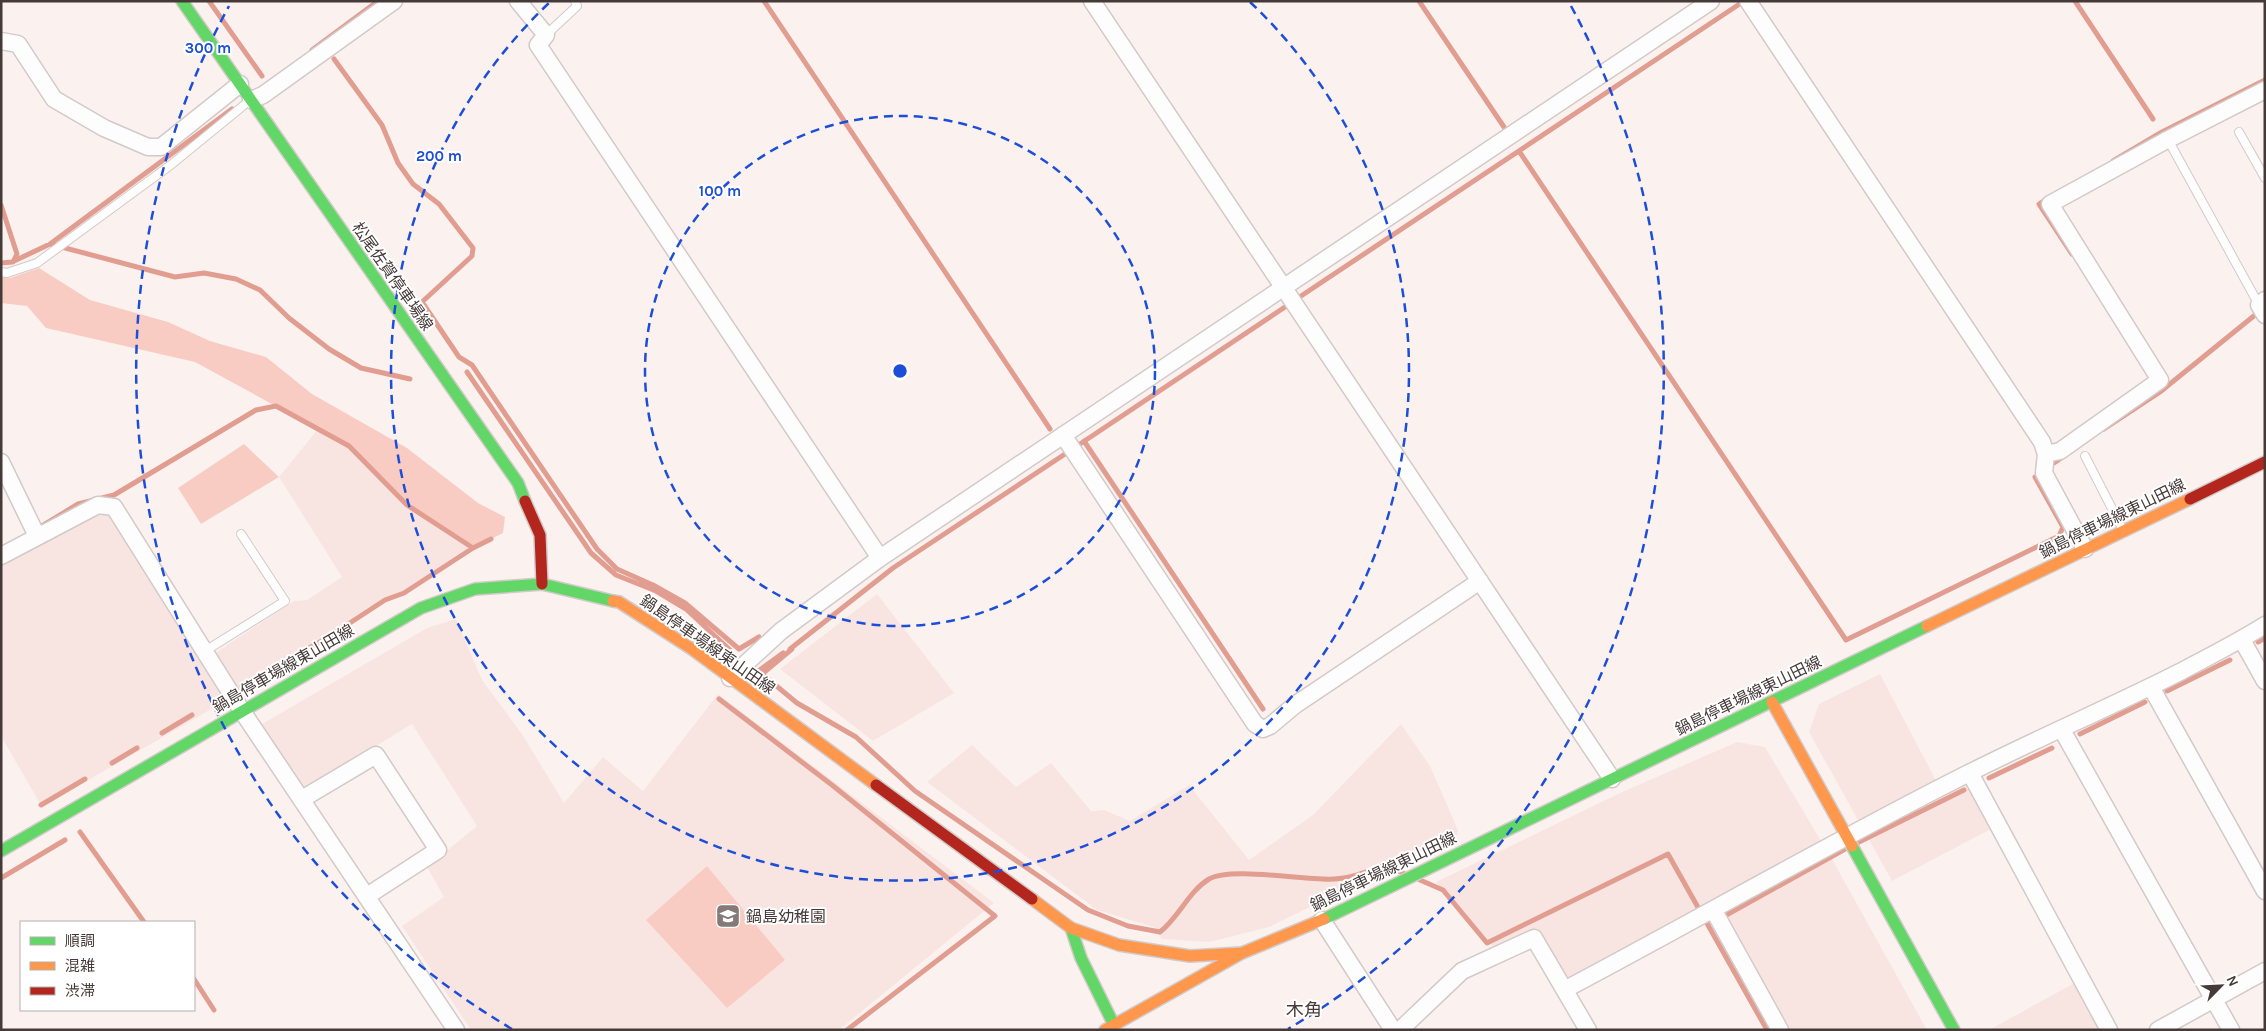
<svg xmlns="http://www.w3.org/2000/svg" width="2266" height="1031" viewBox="0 0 2266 1031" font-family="Karla,'Noto Sans JP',sans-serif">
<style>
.built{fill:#f8e5e1}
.green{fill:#f8ccc3}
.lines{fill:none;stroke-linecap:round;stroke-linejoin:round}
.stream{stroke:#e29d91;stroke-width:5}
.lane-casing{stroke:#d2cac8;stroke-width:10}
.street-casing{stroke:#d2cac8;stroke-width:19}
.fast-casing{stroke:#d2cac8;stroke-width:14}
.slow-casing{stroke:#d2cac8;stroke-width:14}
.jam-casing{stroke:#d2cac8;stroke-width:14}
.lane{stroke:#fefdfd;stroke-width:8}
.street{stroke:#fefdfd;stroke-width:16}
.fast{stroke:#63d668;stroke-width:11}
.slow{stroke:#ff974d;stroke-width:11}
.jam{stroke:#b3261e;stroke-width:11}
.ring{fill:none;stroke:#1d4ed8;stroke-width:2.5;stroke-dasharray:9 6}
.labels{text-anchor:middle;stroke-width:4;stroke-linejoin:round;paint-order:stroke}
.street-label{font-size:16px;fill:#453a38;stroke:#fff}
.poi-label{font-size:16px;fill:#453a38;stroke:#fff;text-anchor:start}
.neighbourhood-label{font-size:18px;fill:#453a38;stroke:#fff}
.centre{fill:#1d4ed8;stroke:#fff;stroke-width:2.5}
.ring-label{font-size:15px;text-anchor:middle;font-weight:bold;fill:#1d4ed8;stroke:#fff;stroke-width:4;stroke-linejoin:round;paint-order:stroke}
</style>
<rect width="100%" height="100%" fill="#fbf2f0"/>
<path class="built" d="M318,429l33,20 58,60 64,38 -241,150 -190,110 -41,-71v-174l95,-50 17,1 93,146 88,-58 13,-1 35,-23 -63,-100z
M877,594l77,99 -81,48 -93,-72z
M456,619l26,61 40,54 42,69 39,-46 40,34 75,-97 276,209 -155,127h-368l-69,-104 42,-29 -17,-30 50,-41 -65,-102 -108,66 -42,-66 165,-96z
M1880,674l62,118 24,-13 27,49 -101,53 -83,-149 10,-28z
M1401,724l29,42 28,64 -1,5 -188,92 -59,15 -48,-3 -9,-12 -56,-17 -170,-128 45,-37 44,42 35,-24 40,48 13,-1 26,11 59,-36 60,75 64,-45z
M1737,742l28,5 68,114 94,169h-136l-75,-132 -148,83 -31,-49 -41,18 -60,-68 184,-89z
M2078,981l26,49h-115z"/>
<path class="green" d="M39,268l51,32 78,22 42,19 56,16 46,37 95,54 71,55 27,14 -2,16 -30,15 -66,-43 -58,-59 -154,-84 -149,-34 -19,-22 -26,-3v-26l9,1z
M244,444l35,33 -78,47 -23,-36z
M707,866l78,94 -58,48 -81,-88z"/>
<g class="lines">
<path class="stream" d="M209,1l53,75
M764,1l286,428
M1419,1l85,126
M2075,1l78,118
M312,50l66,-49
M334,59l48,66 16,38 15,21 26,20 34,44 -1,8 -50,46 37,55 13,8 125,184 20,20 36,16 32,18 54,46 20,-12
M1519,151l327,489 213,-104 4,-9 -28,-50
M2113,161l49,-29 103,-52
M2047,199l-8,5 33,50
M1,205l16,49 -4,8
M50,244l125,33 29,-4 32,6 24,11 29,28 40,31 32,19 49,11
M1,263l11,-1 38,-18 182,-135
M1301,296l440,-293
M467,372l124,181 25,22 40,16 30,18 44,41
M2104,429l56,-37 95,-77
M1084,441l179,268
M1080,444l205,-137
M2051,465l13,-9
M42,526l36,-22 36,-9 142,-85 20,-4 73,40 58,59 66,43
M2258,642l7,-4
M790,649l103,-81 172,-114
M792,649l-30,25 35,29 59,34 59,54 173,119 40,16 32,6c19,-15 29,-41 49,-53 22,-13 97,2 125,0 18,-1 35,-8 51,-14l18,8
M757,672l26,-19
M242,686l85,-48 58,-38 19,-7 69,-45 18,-9
M2167,691l63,-31
M719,699l113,86 163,131 -148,114
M162,733l30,-18
M2080,734l65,-32
M112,763l25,-15
M1989,778l63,-30
M41,805l44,-26
M80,832l64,90
M1857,843l107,-53
M1,878l64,-38
M1420,880l23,10 44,53 181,-89 99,176
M1721,918l126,-70
M194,979l20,31"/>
<defs>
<path id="lane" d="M546,35l31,-29 -2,-5
M2239,132l26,46
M2172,147l87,158
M1,272l6,1 30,-10 135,-99 77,-63
M2085,456l38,74
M205,651l80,-50 -44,-67"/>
<path id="street" d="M518,1l28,34 -8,10 342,513
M1092,1l520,778
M1748,1l294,441 4,12 -2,19 41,76
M1,41l17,3 36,55 50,29 44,19h13l79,-63
M251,100l12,-5 131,-94
M2265,300l-6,5 6,10
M1063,435l192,289 8,5 7,-3 25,-21 185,-124
M2046,454l14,-3 100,-71 -110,-176 115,-63 100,-51
M1,462l36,74
M1,556l97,-51 16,2 128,204 214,319
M2242,640l23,41
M730,678l51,-47 99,-73 831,-557
M2151,687l114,204
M2062,730l169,300
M1970,773l139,257
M302,799l74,-44 62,95 -71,46
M1714,911l66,119
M1322,920l71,110
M1566,989c134,-71 266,-147 401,-215 71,-36 144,-67 215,-103 28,-15 56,-29 83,-46
M1400,1030l62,-59 72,-33 54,92
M2158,1030l107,-59"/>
<path id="fast" d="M182,1l336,482 7,18
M1852,846l102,184
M1,851l420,-243 54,-19 67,-5 71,17
M1324,919l603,-293
M1071,928l10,30 33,67"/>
<path id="slow" d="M613,601l6,1 73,47 184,136
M1927,626l263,-127
M1772,702l80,144
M1032,899l39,29 48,17 71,11 52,-3
M1105,1030l137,-77 82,-34"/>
<path id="jam" d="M2190,499l75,-37
M525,501l15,34 2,49
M876,785l156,114"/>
</defs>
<use href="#lane" class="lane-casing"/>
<use href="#street" class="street-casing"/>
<use href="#fast" class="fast-casing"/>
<use href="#slow" class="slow-casing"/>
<use href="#jam" class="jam-casing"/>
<use href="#lane" class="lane"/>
<use href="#street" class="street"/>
<use href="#fast" class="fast"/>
<use href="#slow" class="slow"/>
<use href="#jam" class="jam"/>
</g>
<g class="ring">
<circle cx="900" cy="371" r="255"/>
<path d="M1250 2A509 509 0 1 1 550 2"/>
<path d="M512 1029A764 764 0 0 1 229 6M1571 6A764 764 0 0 1 1288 1029"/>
</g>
<defs>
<symbol id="school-square" viewBox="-11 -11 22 22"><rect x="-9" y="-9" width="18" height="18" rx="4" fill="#857a78" stroke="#fff"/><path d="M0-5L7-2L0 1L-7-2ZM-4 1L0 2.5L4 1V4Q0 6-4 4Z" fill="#fff"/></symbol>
</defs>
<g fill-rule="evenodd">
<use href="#school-square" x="714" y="902" width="28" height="28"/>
</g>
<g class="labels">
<g class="street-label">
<text transform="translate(393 276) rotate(55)" y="6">松尾佐賀停車場線</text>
<text transform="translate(2112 518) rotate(-26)" y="6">鍋島停車場線東山田線</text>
<text transform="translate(708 644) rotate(35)" y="6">鍋島停車場線東山田線</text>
<text transform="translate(283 668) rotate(-30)" y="6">鍋島停車場線東山田線</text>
<text transform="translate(1748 695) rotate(-26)" y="6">鍋島停車場線東山田線</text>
<text transform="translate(1383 871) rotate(-26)" y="6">鍋島停車場線東山田線</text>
</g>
<g class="poi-label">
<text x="746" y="922">鍋島幼稚園</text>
</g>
<g class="neighbourhood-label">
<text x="1304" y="1016">木角</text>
</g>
</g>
<circle cx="900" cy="371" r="8" class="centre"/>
<g class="ring-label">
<text x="208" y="53">300 m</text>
<text x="439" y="161">200 m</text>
<text x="720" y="196">100 m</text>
</g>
<rect width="2266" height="1031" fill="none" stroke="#453a38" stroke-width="5"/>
<rect x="20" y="921" width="175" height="90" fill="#ffffff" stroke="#b5b0af"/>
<rect x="30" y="937" width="25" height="8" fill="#63d668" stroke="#b5b0af"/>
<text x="65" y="946" font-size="15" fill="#453a38">順調</text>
<rect x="30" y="962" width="25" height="8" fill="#ff974d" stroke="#b5b0af"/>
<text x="65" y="971" font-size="15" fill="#453a38">混雑</text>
<rect x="30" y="987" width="25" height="8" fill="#b3261e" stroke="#b5b0af"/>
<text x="65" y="996" font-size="15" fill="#453a38">渋滞</text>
<g transform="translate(2221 986) rotate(66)" stroke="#ffffff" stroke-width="4" paint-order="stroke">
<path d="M0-4L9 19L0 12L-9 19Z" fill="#453a38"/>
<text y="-8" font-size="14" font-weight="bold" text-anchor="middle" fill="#453a38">N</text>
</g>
</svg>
